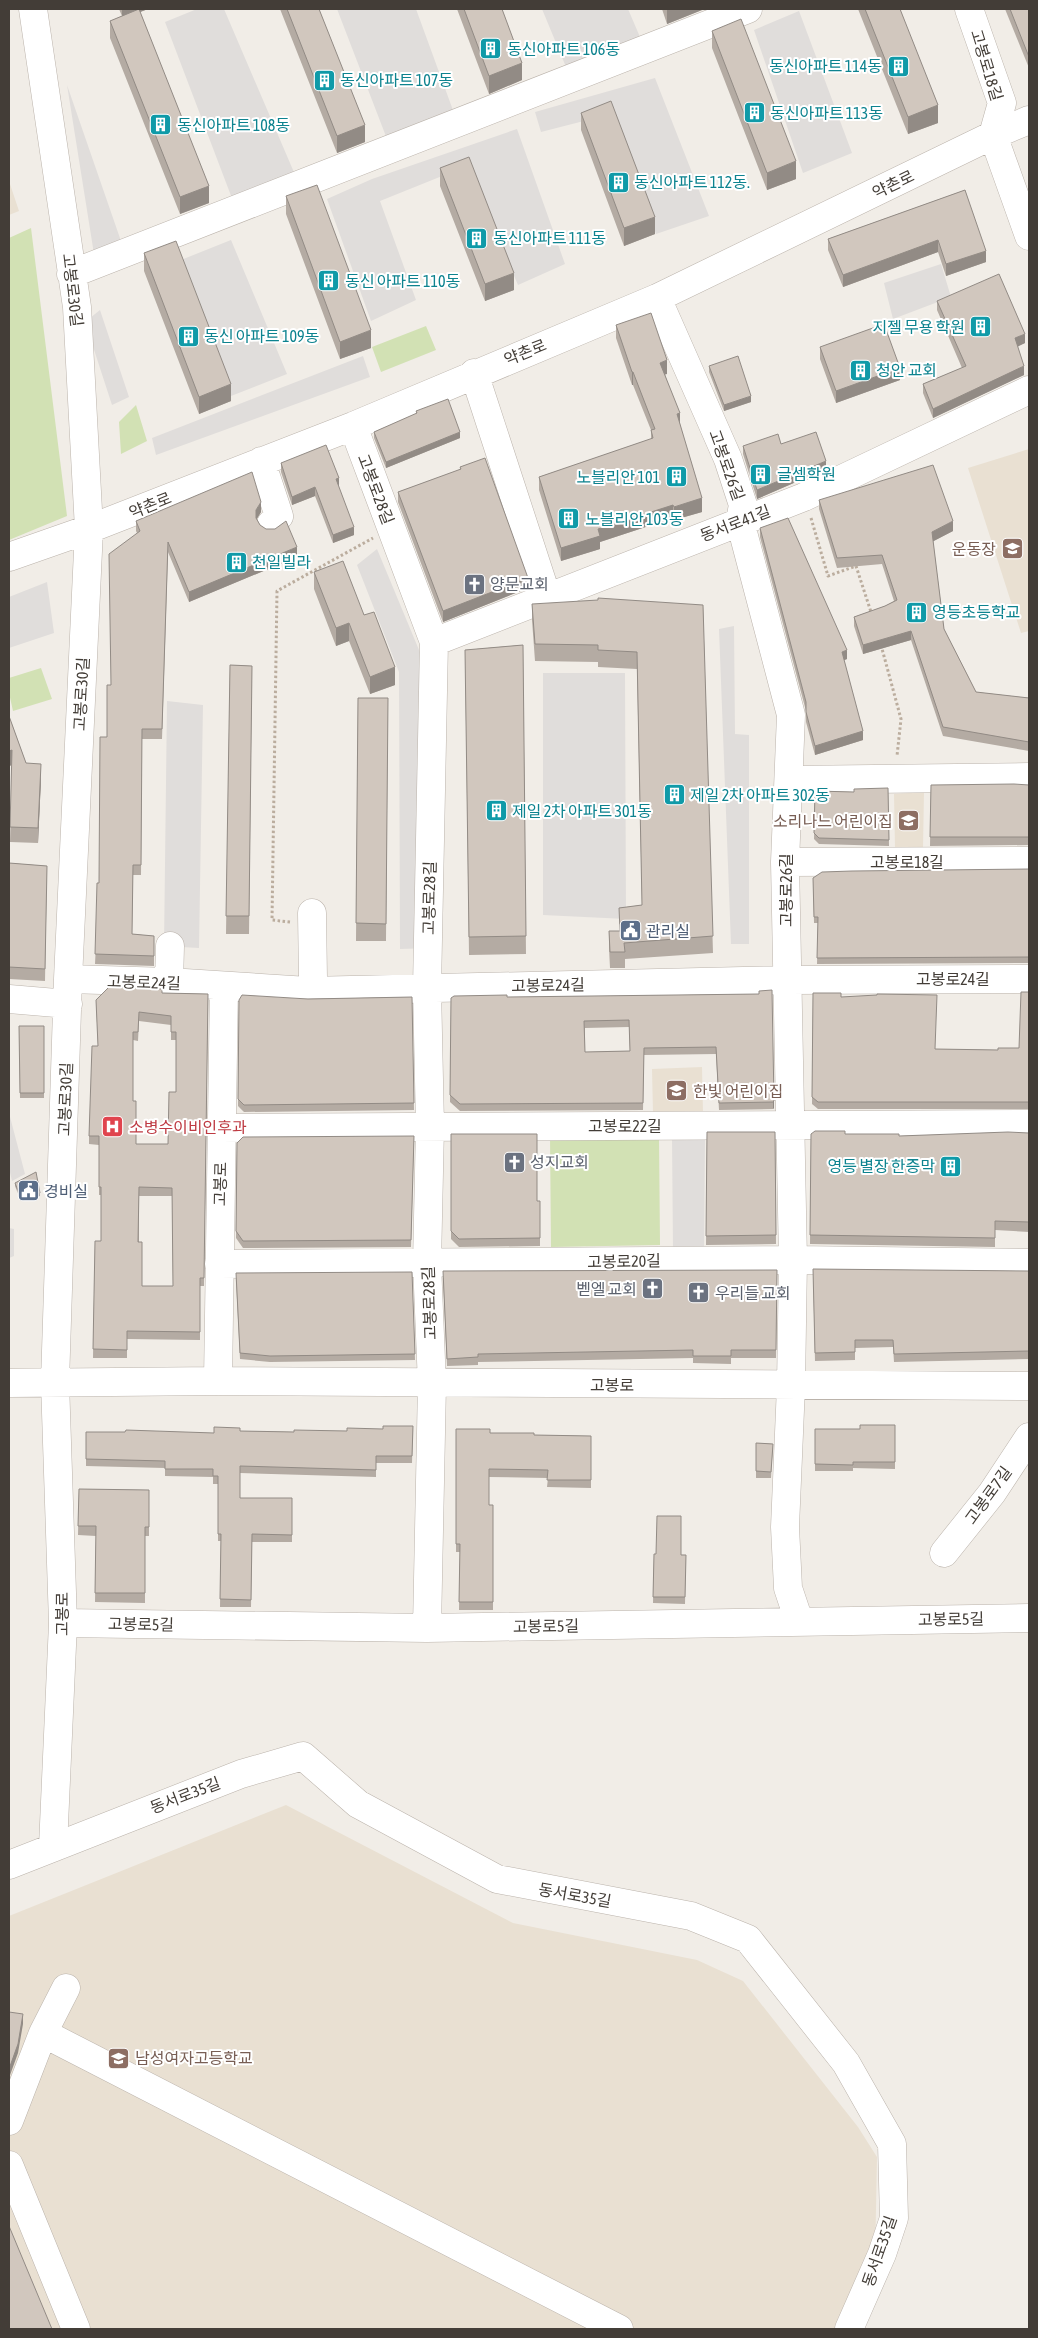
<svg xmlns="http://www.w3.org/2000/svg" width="1038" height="2338" viewBox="0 0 1038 2338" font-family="'Asap Condensed','Noto Sans KR',sans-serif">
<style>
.education{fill:#e9e0d2}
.green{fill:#d2e1b4}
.parking{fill:#e0dddb}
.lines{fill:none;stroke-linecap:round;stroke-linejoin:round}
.minor-casing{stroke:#bbb3ab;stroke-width:29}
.path{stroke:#bbad9e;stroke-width:3;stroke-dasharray:2.5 2.5;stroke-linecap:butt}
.minor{stroke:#fff;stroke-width:28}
.wall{fill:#b4aba3;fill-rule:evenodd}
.shaded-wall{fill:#928b85}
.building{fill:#d1c7be;stroke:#928b85;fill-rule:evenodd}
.labels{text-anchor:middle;stroke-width:4;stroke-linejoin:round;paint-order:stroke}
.culture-label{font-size:16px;fill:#0d838f;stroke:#fff;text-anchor:start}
.street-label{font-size:16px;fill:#433d37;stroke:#fff}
.education-label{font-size:16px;fill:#785e54;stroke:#fff;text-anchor:end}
.worship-label{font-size:16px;fill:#5b616d;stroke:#fff;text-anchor:start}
.service-label{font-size:16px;fill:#4e5e75;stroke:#fff;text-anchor:start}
.health-label{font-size:16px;fill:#be3a42;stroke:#fff;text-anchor:start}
</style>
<rect width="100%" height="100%" fill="#f1ede7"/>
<path class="education" d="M9,181l10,30 -10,4z
M1029,449v182l-8,2 -53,-165z
M924,792l-1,56h-28l-1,-54z
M702,1067l1,46 -50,1 -1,-45z
M286,1805l227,118 184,37 46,21 115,146 19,30 -2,103 -35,69h-831v-413z"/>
<path class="green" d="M31,228l36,288 -58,24v-302z
M426,326l10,24 -55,22 -9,-25z
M136,405l11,36 -26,13 -2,-32z
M41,668l11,31 -39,12 -4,-18v-15z
M550,1135l109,1 1,109 -109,2z"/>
<path class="parking" d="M197,9h27l72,168 -63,24 -68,-179z
M337,9h79l38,104 -67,26z
M542,9h86l12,28 -74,30z
M799,11l53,142 -49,20 -49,-143z
M655,78l54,138 -53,18 -41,-121 -74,19 -6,-20z
M67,85l55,159 -28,10z
M517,129l48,135 -47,21 -51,-119 -87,35 36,99 -45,21 -44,-122 45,-20z
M231,240l56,134 -56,22 -55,-134z
M941,264l10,33 -58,22 -9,-36z
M100,310l29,87 -17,8 -27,-83z
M363,356l7,21 -214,78 -4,-17z
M377,549l47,113 7,286 -31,1 -1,-277 -42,-107z
M47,582l7,51 -45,15v-51z
M734,626l1,108 14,1v209h-18l-12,-315z
M543,673h82l1,246 -83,-4z
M167,701l36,4 -4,243 -35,-2z
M9,1113l16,61 -13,7 -3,-13z
M672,1137l33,1 -1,113h-31z
M9,1228l5,1v27l-5,2z"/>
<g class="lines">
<defs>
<path id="minor" d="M33,9l44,298 12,222 -21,450 -13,403 8,241 -10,224
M969,9l33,94 -9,32 36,101
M71,274l677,-265
M657,298l71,161 15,46 -3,16 51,194 -6,147 8,398 -2,126 -6,141 3,61 11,33
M474,373l73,224
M353,426l81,216 -7,346 3,138 -3,137 5,121 -5,244
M261,461l18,55 -8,8
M9,557l80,-28 264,-103 304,-128 336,-163 36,-15
M434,642l370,-145 225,-107
M790,780l239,-3
M785,862l244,-1
M68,979l101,3 139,9 480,-11 241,-1
M169,982l1,-36
M308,991l5,-12 -1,-66
M9,999l59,5
M221,1128l808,-4
M219,1264l574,-4 236,3
M218,1381l6,-395
M9,1383l209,-2 811,5
M944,1553l48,-60 37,-56
M63,1623l364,5 602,-10
M9,1865l232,-91 62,-18 55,48 139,75 194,37 57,23 98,124 46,81 2,74 -12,36 -33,75
M43,2033l23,-45
M9,2121l34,-88 576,296
M9,2165l67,164"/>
</defs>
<use href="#minor" class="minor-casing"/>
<path class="path" d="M811,518l17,58 28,-10 16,49
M881,645l20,74 -4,37
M290,922l-18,-2 5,-329 96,-53"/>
<use href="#minor" class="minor"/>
</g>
<path class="wall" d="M119,9h29l-8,3 69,191 -29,11 -70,-176v-17l12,-5z
M280,9h39l46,133 -28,11z
M457,9h45l20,71 -33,14z
M662,9h40v1l-35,14z
M858,9h42l38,114 -30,11z
M1005,9h24v59z
M712,31l84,148 -29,11 -55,-142z
M581,113l74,121 -31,12 -43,-116z
M440,168l74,122 -29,11 -45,-115z
M965,190l21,72 -40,14 -8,-24 -95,35 -15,-37v-11z
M286,196l85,152 -31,11 -54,-145z
M144,253l87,148 -32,13 -55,-143z
M937,301l88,42 -8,3 7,29 -91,43 -10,-25v-9l39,-16 -25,-58z
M616,325l51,49h-2l15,50 22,88 -28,8 -1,-2 -73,24v7l-39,12 -22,-71v-13l112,-38v-9l-18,-45h-1l-16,-47z
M820,347l80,33 -64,23 -16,-44z
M709,366l42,36 -27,9 -15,-39z
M416,411l44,27 -74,30 -12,-30v-6l42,-18z
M781,444l45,25 -69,30 -14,-45v-8z
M281,463l58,23h-1l16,49 -21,8 -18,-47 -23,9 -11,-33z
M460,467l68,121 -85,34 -45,-120v-10l62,-22z
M819,500l134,31 -20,10 11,88 32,63 53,6v53l-86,-15 -32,-96 -48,14 -9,-28v-9l31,-11 9,-5 -12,-37 -45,4 -18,-59z
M261,512l-4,7 3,6 37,32 -108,45 -21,-50 -6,187h-20l-1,136h-8l-1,59 22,2v30l-59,-2 4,-81 12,-198 26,-152 -1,-2v-10z
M760,528l87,131 -3,1 19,80 -48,15 -9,-33v-11l-46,-174z
M314,572l50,43 31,70 -25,9 -21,-53 -13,5 -22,-57z
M532,604l171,1 10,348 -88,6v9h-15l-1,-20v-17h11l-1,-23 23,-3 -5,-236 -39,-2v-5l-63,-1 -3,-41z
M523,645l3,309 -57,1 -4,-305z
M230,665l22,1 -3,268h-23z
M358,698h30l-2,243h-30z
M9,716l17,47 15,16 -3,64 -28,-1 2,-77 -3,1z
M931,785h98v60l-99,1z
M888,788l1,58 -70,-2 -5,-5 1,-48 39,1z
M9,863l38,3 -2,115 -36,-2z
M1029,869v94l-212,1 1,-41h-4l-1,-45z
M1029,992v117h-211l-6,-5 1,-111 28,4 94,52 63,1 21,-2z
M162,993l46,1 -4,292h-4v54l-73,-1v19h-34l2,-117h6v-46h-2v-50l-10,-1v-8l9,-90 -2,-46zM139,1021l32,4v15h5v52l-8,52h-32l-3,-43v-61l5,1zM139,1196h33l1,90h-31l-3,-44z
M759,994l15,114 -1,1 -54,1 -3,-56 -72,1 -1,55 -183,1 -10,-9 1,-104zM629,1027l1,24 -45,1v-24z
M412,997l2,113 -170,2 -6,-6 1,-106z
M19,1026h25v72h-24z
M707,1132h68l1,112 -70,1z
M1029,1133v99l-34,-2v17l-185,-3 1,-110h34l54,2z
M451,1134l86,67h3v45l-81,1 -8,-8z
M414,1136l-3,111 -168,1 -7,-10 1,-95z
M15,1183l25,13 -19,5 -6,-15z
M813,1269l216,2v88l-135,3 -1,-15 -38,1v12l-40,1z
M777,1270l-1,88h-45v6l-38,-1v-5l-215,4v3l-31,1 -4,-88z
M412,1272l3,88 -145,2 -30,-3 -4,-79z
M895,1425v44l-42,-1v3h-38v-42h45z
M413,1426l-1,37h-36v14l-136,-4v25h52v44h-40l-1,65h-31l1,-66h-3v-57h-5v-7l-48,-1v-8l-79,-2v-34l128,1 26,-2 54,1 53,-1 36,-2z
M456,1429l34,4 44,2 57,1v52l-44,-1 1,-9 -59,-1v28h4v105h-34l1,-58h-4z
M756,1443l17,1 -2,34h-15z
M79,1489l70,1v46h-4v67l-50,-1 1,-66 -18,-1z
M654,1554l32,1 -1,49 -32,-1z"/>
<path class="shaded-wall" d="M122,9h26l-26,10z
M667,9h35v1l-35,14z
M522,63v17l-33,14v-18z
M938,105v18l-30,11v-17z
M365,125v17l-28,11v-17z
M796,161v18l-29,11v-17z
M209,186v17l-29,11v-17z
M655,217v17l-31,12v-18z
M938,240v12l-95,35v-12z
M986,251v11l-40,14v-12z
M514,273v17l-29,11v-17z
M371,330v18l-31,11v-17z
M1025,334v9l-10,5v-10z
M667,360v14l-7,2v-13z
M1024,366v9l-91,43v-9z
M900,368v12l-64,23v-12z
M632,372h1v13h-1z
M231,384v17l-32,13v-17z
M751,396v6l-27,9v-6z
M680,413v13l-3,-12z
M460,432v6l-74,30v-6z
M826,461v8l-69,30v-9z
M339,478v8l-3,1v-8z
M315,487v9l-23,9v-8z
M702,498v14l-28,8v-13z
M261,502v10l-5,8v-10z
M673,505v13l-73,24v7l-39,12v-13l37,-19z
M953,521v10l-21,11v-10z
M354,527v8l-21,8v-8z
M297,547v10l-108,45v-10z
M528,578v10l-85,34v-11z
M349,623v18l-13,5v-18z
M911,631v9l-48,14v-9z
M847,650v9l-5,2v-9z
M395,667v18l-25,9v-17z
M863,731v9l-48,15v-9z
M12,750v15l-3,1v-15z
M41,764v15l-3,64v-15z
M774,1101v7l-1,1v-7z
M40,1193v3l-19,5v-3z
M23,2014v10l-5,29 -9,25v-9z"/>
<path class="building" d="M139,9l70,177 -29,11 -70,-176z
M287,9h32l46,116 -28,11z
M464,9h38l20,54 -33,13z
M865,9h35l38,96 -30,12z
M1010,9h19v48z
M741,19l55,142 -29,12 -55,-142z
M611,101l44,116 -31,11 -43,-115z
M469,157l45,116 -29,11 -45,-116z
M317,185l54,145 -31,12 -54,-146z
M965,190l21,61 -40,13 -8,-24 -95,35 -15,-36z
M176,241l55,143 -32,13 -55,-144z
M999,274l26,60 -10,4 9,28 -91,43 -10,-25 43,-18 -29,-65z
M651,313l16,47 -7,3 20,50 -3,1 25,84 -28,9 -1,-2 -75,24 2,7 -39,12 -22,-71 114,-39 -2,-8 4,-1 -22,-57h-1l-16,-47z
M884,324l16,44 -64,23 -16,-44z
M738,356l13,40 -27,9 -15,-39z
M448,399l12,33 -74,30 -12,-30 43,-19 -1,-2z
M816,432l10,29 -69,29 -14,-44 35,-12 3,10z
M326,445l13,33 -3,1 18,48 -21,8 -18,-48 -23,10 -11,-34z
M485,458l43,120 -85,33 -45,-119 63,-23 -1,-2z
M933,465l20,56 -21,11 12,97 32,63 53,6v44l-86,-15 -32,-96 -48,14 -9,-28 31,-11 12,-6 -15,-45 -45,3 -18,-58z
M252,472l9,30 -5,8v8l4,7 6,4h9l11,-8 11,26 -108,45 -21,-50 -6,187h-20l-1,136h-8l-1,69 22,2v20l-59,-2 2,-71h2l1,-146h7v-52h4l-2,-131 31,-23 -4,-10z
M788,518l59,132 -5,2 21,79 -48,15 -9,-34v-10l-46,-174z
M343,561l21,54 10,-3 21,55 -25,10 -21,-54 -13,5 -22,-56z
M598,598l105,7 10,331 -89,7 1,9h-15l-1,-21h11l-1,-23 23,-3 -5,-253 -39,-2v-5l-63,-1 -3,-40 66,-4z
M523,645l3,291 -57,1 -4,-287z
M230,665l22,1 -3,250h-23z
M358,698h30l-2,226 -30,-1z
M9,716l17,47 15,1 -3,64 -28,-1 2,-77 -3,1z
M1014,784l15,1v52h-99l1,-52z
M888,788l1,52 -70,-2 -5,-5 1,-42 39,1v-3z
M9,863l38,3 -2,103 -36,-2z
M1029,869v88l-212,1 1,-41h-4l-1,-39 9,-6 30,-1z
M109,987l53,2v4l46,1 -4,284h-4v54l-73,-1v19l-34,-1 2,-108h6v-54h-2v-51h-10l3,-90h6l-2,-46zM139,1012l32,4v16h5v60h-7l-1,52h-32v-43h-3v-69h5zM139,1187l33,1 1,98h-31v-44h-4z
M772,990l2,111 -1,1 -54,1 -3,-56 -72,1 -1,55 -183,1 -10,-9 1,-97 3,-2 53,-1v2l252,-3v-3zM629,1020l1,31 -45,1 -1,-31z
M1021,992h8v110h-211l-6,-5 1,-104h28v4l36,-2v-1l60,1 -2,54 63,1v-2h21z
M242,995l66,4 104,-2 2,106 -170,2 -6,-6 1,-99z
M19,1026h25v67h-24z
M815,1131h30v3h54v2l109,-4 21,1v89l-34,-1v17l-185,-3 1,-101z
M707,1132h68l1,103 -70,1z
M451,1134h86v67h3v37l-81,1 -8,-8z
M414,1136l-3,104 -168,1 -7,-10 1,-88 6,-6z
M36,1172l4,21 -19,5 -6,-15z
M813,1269l216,2v80l-135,3 -1,-14h-38v12l-40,1z
M777,1270l-1,80h-45v6h-38v-6l-215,4v3l-31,2 -4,-88z
M412,1272l3,82 -145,2 -30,-3 -4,-80z
M860,1425h35v37h-42v3l-38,-1v-35h45z
M383,1426h30l-1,30h-36v14l-136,-4v32h52v37l-40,-1 -1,66 -31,-1 1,-65h-3v-58h-5v-7h-48v-8l-79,-2v-27h39l1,-2 88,3v-6l26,1v3l54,1v-2l53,1v-3l36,1z
M456,1429h34v4h44v2l57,1v44h-44l1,-10 -59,-1v36h4v97h-34l1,-58h-4z
M756,1443l17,1 -2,28 -15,-1z
M79,1489l70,1v37h-4v66h-50l1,-67h-18z
M657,1516h24v39h5l-1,42h-32l1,-43h2z
M9,2012l14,2 -5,30 -9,25z
M9,2226l43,103h-43z"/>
<defs>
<symbol id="building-square" viewBox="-11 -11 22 22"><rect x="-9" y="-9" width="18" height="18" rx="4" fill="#0f9aa8" stroke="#fff"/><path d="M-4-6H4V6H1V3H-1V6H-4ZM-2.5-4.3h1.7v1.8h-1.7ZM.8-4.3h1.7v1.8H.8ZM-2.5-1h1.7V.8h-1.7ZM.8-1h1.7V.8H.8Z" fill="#fff"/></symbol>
<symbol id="school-square" viewBox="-11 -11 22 22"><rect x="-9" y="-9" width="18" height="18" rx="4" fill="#8d6e63" stroke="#fff"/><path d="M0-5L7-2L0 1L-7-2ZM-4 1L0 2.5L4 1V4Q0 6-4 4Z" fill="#fff"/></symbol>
<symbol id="church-square" viewBox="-11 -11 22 22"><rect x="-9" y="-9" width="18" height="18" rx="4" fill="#6b7280" stroke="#fff"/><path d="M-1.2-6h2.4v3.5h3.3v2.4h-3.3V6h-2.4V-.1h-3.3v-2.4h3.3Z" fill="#fff"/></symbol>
<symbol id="civic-square" viewBox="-11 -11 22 22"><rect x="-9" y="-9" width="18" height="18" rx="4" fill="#5c6f8a" stroke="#fff"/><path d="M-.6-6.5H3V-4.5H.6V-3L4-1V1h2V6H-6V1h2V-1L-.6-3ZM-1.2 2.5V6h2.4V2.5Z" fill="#fff"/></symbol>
<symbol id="hospital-square" viewBox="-11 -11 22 22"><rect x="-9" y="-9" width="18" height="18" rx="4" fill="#e0444e" stroke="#fff"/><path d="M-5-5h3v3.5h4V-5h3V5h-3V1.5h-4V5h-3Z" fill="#fff"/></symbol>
</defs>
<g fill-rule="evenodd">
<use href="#building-square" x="478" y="36" width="25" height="25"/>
<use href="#building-square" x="886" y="54" width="25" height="25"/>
<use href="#building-square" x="312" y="68" width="25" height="25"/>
<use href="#building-square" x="742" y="100" width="25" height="25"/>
<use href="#building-square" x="148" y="112" width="25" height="25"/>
<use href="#building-square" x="606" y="170" width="25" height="25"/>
<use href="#building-square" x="464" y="226" width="25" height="25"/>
<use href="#building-square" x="316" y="268" width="25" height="25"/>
<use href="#building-square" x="968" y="314" width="25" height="25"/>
<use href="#building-square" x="176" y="324" width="25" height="25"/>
<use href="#building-square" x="848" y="358" width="25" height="25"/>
<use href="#building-square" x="748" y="462" width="25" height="25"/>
<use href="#building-square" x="664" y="464" width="25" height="25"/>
<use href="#building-square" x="556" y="506" width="25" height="25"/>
<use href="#school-square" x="1000" y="536" width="25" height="25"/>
<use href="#building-square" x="224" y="550" width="25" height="25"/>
<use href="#church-square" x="462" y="572" width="25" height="25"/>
<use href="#building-square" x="904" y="600" width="25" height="25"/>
<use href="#building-square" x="662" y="782" width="25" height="25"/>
<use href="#building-square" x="484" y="798" width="25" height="25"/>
<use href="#school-square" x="896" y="808" width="25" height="25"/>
<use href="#civic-square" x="618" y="918" width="25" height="25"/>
<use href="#school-square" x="664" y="1078" width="25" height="25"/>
<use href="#hospital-square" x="100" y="1114" width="25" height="25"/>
<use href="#church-square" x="502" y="1150" width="25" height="25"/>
<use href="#building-square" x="938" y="1154" width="25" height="25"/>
<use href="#civic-square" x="16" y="1178" width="25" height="25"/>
<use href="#church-square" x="640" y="1276" width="25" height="25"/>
<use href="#church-square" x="686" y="1280" width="25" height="25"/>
<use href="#school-square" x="106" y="2046" width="25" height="25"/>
</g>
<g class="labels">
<g class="culture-label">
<text x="507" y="55">동신아파트 106동</text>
<text x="882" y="72" text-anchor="end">동신아파트 114동</text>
<text x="340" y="86">동신아파트 107동</text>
<text x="770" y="119">동신아파트 113동</text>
<text x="177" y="131">동신아파트 108동</text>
<text x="634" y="188">동신아파트 112동.</text>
<text x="493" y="244">동신아파트 111동</text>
<text x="345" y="287">동신 아파트 110동</text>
<text x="965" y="333" text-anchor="end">지젤 무용 학원</text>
<text x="204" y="342">동신 아파트 109동</text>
<text x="876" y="376">청안 교회</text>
<text x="777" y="480">글셈학원</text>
<text x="660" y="483" text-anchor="end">노블리안 101</text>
<text x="585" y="525">노블리안 103동</text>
<text x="252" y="568">천일빌라</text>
<text x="932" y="618">영등초등학교</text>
<text x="690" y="801">제일 2차 아파트 302동</text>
<text x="512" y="817">제일 2차 아파트 301동</text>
<text x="935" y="1172" text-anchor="end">영등 별장 한증막</text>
</g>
<g class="street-label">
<text transform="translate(987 65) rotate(73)" y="6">고봉로18길</text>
<text transform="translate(893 184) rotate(-26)" y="6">약촌로</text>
<text transform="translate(73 290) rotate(83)" y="6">고봉로30길</text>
<text transform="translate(525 352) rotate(-22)" y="6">약촌로</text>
<text transform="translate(727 465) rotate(70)" y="6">고봉로26길</text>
<text transform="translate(376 489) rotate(69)" y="6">고봉로28길</text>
<text transform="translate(150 505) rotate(-22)" y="6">약촌로</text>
<text transform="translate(735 523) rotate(-21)" y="6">동서로41길</text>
<text transform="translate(81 694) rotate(-87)" y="6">고봉로30길</text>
<text x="907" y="868">고봉로18길</text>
<text transform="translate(786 890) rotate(-90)" y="6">고봉로26길</text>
<text transform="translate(429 898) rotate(-89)" y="6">고봉로28길</text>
<text x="953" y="985">고봉로24길</text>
<text transform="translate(144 982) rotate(2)" y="6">고봉로24길</text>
<text transform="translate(548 985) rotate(-1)" y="6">고봉로24길</text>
<text transform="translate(65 1099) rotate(-88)" y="6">고봉로30길</text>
<text x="625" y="1132">고봉로22길</text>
<text transform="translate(220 1184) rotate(-89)" y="6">고봉로</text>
<text transform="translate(624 1261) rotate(-1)" y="6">고봉로20길</text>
<text transform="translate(429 1303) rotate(-92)" y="6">고봉로28길</text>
<text x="612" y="1391">고봉로</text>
<text transform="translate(988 1495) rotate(-54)" y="6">고봉로7길</text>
<text transform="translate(62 1614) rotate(-90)" y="6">고봉로</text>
<text transform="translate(951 1619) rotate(-1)" y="6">고봉로5길</text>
<text transform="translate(141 1624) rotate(1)" y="6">고봉로5길</text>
<text transform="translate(546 1626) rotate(-1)" y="6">고봉로5길</text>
<text transform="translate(185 1795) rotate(-21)" y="6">동서로35길</text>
<text transform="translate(575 1895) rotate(10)" y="6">동서로35길</text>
<text transform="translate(879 2251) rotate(-71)" y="6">동서로35길</text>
</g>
<g class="education-label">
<text x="996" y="555">운동장</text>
<text x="893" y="827">소리나느 어린이집</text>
<text x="693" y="1097" text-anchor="start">한빛 어린이집</text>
<text x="135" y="2064" text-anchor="start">남성여자고등학교</text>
</g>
<g class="worship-label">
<text x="490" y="590">양문교회</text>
<text x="530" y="1168">성지교회</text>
<text x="637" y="1295" text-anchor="end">벧엘 교회</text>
<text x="715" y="1299">우리들 교회</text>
</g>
<g class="service-label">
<text x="646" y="937">관리실</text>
<text x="44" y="1197">경비실</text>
</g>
<g class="health-label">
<text x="129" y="1133">소병수이비인후과</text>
</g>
</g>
<rect width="1038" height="2338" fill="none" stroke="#433d37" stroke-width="20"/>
</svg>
